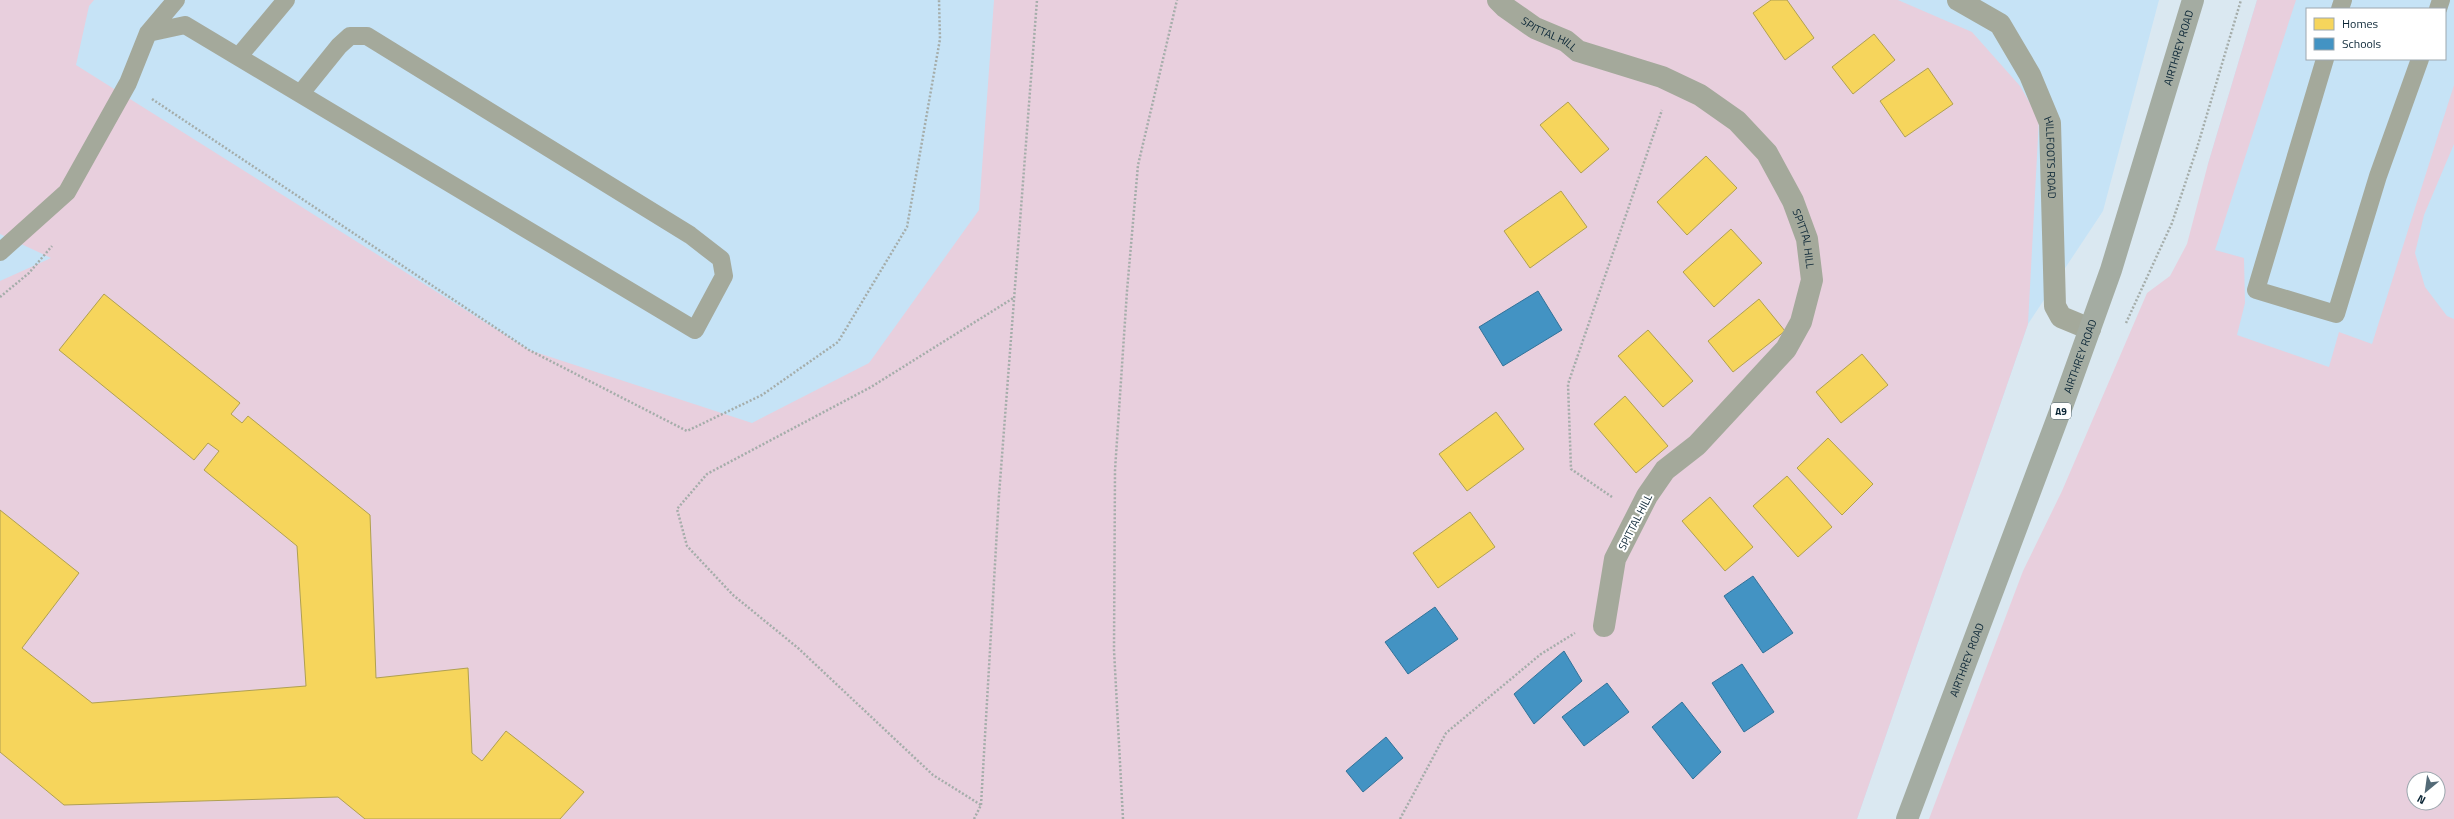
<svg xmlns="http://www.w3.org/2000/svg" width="2454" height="819" viewBox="0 0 2454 819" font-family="'Titillium Web',sans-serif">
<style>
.built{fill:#c6e3f6;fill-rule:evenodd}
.green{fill:#e8cfdd;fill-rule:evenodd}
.homes{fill:#f6d55c;stroke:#b0a051}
.schools{fill:#4393c3;stroke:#327299}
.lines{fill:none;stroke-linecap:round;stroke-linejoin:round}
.path{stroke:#a5adaa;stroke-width:2.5;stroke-dasharray:2 2;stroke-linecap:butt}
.service{stroke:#a4a99b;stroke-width:18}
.minor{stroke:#a4a99b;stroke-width:22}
.primary{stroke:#a4aca2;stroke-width:22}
.labels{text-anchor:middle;stroke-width:4;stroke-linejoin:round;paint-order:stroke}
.shield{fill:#fff;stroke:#546772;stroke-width:1}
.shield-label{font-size:10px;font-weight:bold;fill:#0b2636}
.street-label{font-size:11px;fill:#0b2636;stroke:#fff}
</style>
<rect width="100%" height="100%" fill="#dae8f1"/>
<path class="built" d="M0,0h2159l-56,211 -75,113 -171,495h-1857z
M2257,0h197v819h-496l241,-540 9,-115zM2307,9h138v50h-138zM2414,779h24v24h-24z"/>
<path class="green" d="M0,0h94l-5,6 -13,59 453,285 223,73 117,-60 110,-153 15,-210h904l74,32 48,54 19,33 -11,205 -171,495h-1857v-538l51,-23 -51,-24z
M2257,0h39l-81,250 29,8 1,45 -8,32 92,32 10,-35 33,12 82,-259v59l-30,71 -9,38 10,34 22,29 7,3v500h-525l94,-248 39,-80 85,-198 23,-17 17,-32 21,-80zM2414,779h24v24h-24z"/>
<path class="homes" d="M1771,0h16l27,38 -29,22 -32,-47z
M1874,34l21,26 -42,34 -21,-27z
M1928,68l25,36 -48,33 -25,-36z
M1568,102l41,47 -28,24 -41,-48z
M1706,156l31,32 -50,47 -30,-33z
M1561,191l26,36 -57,41 -26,-37z
M1731,229l31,34 -48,44 -31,-35z
M104,294l136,109 -9,11 11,9 6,-7 122,99 6,163 92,-10 4,85 10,8 24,-30 78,61 -24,27h-195l-27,-22 -274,8 -64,-53v-242l79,63 -57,75 70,55 214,-17 -9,-140 -93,-76 15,-19 -11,-8 -14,17 -135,-110z
M1759,299l26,32 -52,41 -25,-31z
M1648,330l45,51 -30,26 -45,-51z
M1862,354l26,31 -47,38 -25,-31z
M1625,396l43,50 -32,27 -42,-49z
M1496,412l28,37 -57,42 -28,-37z
M1828,438l45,46 -31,31 -45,-47z
M1787,476l45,51 -34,30 -45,-51z
M1710,497l43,50 -28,24 -43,-50z
M1470,512l25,35 -57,41 -25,-35z"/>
<path class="schools" d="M1538,291l24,39 -59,36 -24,-39z
M1753,576l40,57 -30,20 -39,-57z
M1435,607l23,32 -50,35 -23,-32z
M1564,651l18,30 -48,43 -20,-30z
M1742,664l32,48 -30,20 -32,-49z
M1607,683l22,29 -45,34 -22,-29z
M1682,702l39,50 -28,27 -41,-52z
M1386,737l17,21 -40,34 -17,-21z"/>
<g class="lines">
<path class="path" d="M152,99l377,251 158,81 75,-36 76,-53 69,-115 33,-188 -1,-39
M0,297l29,-24 23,-27
M2126,323l46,-100 25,-75 44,-148
M1612,497l-41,-28 -3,-85 94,-274
M981,805l18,-310 38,-495
M974,819l7,-14 -48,-30 -135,-127 -65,-53 -46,-49 -10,-37 30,-35 164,-87 144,-90
M1123,819l-9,-169 1,-180 12,-179 11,-126 39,-165
M1400,819l46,-86 95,-79 34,-21"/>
<path class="service" d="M2340,9l3,-9
M2438,9l3,-9
M148,33l37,-8 510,305 29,-54 -3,-17 -31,-24 -323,-199h-17l-11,10 -38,47
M239,56l47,-56
M2325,59l-69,231 80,24 42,-138 42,-117
M0,252l67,-60 61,-109 20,-50 28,-33"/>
<g class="minor">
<path id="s1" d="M1498,0l7,7 30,21 31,13 12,10 84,26 38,18 37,26 30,32 26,48 14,38 5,41 -11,42 -15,27 -89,96 -32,25 -18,26 -32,63 -11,67"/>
<path id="s2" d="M1958,0l42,24 30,51 20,48 5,183 6,11 29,12"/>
</g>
<path class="primary" id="s3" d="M1907,819l157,-418 47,-131 82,-270"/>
</g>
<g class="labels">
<rect class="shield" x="2051" y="403" width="20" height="16" rx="3"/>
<g class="shield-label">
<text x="2061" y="415">A9</text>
</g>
<g class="street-label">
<text dy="4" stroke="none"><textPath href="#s1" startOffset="62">SPITTAL HILL</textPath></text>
<text dy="4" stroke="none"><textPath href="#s3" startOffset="818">AIRTHREY ROAD</textPath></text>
<text dy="4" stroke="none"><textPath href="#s2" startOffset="194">HILLFOOTS ROAD</textPath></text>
<text dy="4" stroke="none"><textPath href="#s1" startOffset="409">SPITTAL HILL</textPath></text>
<text dy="4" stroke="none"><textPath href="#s3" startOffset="494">AIRTHREY ROAD</textPath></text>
<text transform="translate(1635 522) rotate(-63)" y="4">SPITTAL HILL</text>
<text dy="4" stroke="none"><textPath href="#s3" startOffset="170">AIRTHREY ROAD</textPath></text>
</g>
</g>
<rect x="2306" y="8" width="140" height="52" fill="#ffffff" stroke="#9da8af"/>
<rect x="2314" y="18" width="20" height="12" fill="#f6d55c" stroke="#9da8af"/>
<text x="2342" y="28" font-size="12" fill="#0b2636">Homes</text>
<rect x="2314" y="38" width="20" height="12" fill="#4393c3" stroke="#9da8af"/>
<text x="2342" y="48" font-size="12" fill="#0b2636">Schools</text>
<g transform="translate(2426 791) rotate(209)"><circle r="19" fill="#ffffff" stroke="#9da8af"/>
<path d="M0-3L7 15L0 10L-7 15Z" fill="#536a77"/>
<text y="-6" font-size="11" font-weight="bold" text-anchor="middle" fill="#0b2636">N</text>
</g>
</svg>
